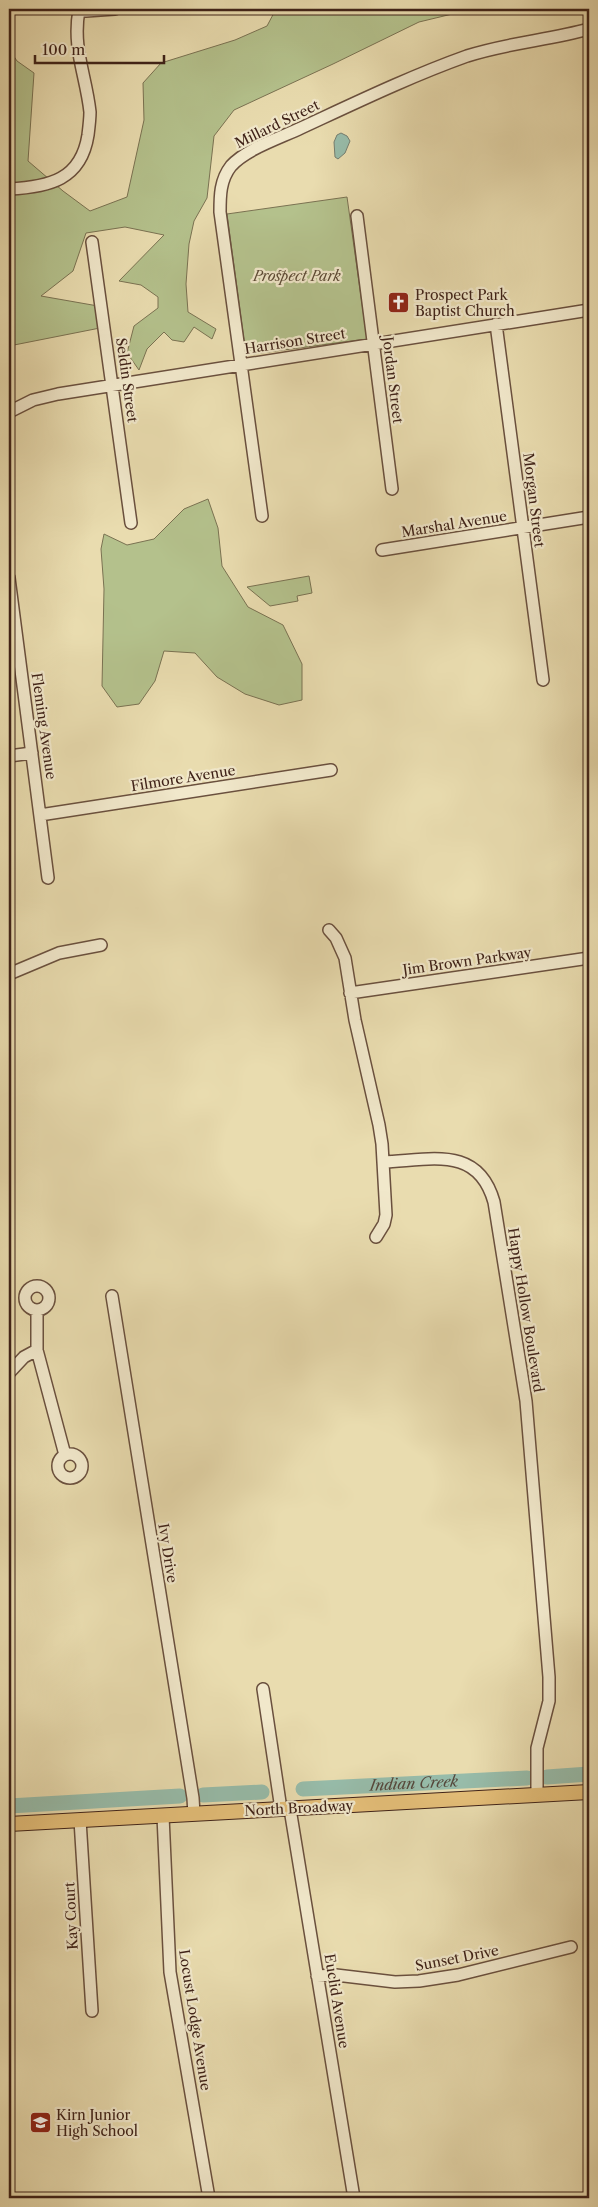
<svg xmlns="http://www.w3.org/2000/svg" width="598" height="2207" viewBox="0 0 598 2207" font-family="'Libre Caslon Text',serif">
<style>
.green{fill:#b4c18c;stroke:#7a7252}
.water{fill:#97bcaa;stroke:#747e70}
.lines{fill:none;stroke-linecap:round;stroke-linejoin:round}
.river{stroke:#97bcaa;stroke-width:15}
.minor-casing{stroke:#6a503e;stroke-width:14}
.major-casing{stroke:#3f2218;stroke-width:16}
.minor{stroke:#f1e8cb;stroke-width:11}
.major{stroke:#e4be78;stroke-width:14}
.labels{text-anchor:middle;stroke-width:4.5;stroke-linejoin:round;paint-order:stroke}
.street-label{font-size:14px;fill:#3f2218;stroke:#f1e8cb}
.park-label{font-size:14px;font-style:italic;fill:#5c4a35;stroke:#f1e8cb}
.poi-label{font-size:14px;fill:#3f2218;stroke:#f1e8cb;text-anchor:start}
.water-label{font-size:15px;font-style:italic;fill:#55483c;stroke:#f1e8cb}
</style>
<rect width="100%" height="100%" fill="#e9dcaf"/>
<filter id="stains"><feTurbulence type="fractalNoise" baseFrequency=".004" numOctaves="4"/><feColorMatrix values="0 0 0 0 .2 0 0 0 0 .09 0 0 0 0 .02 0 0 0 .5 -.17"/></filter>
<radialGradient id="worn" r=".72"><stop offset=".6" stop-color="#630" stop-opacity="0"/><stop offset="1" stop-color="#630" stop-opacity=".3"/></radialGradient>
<path class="green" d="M276,9h197l-54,13 -86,42 -99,46 -20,26 -7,62 -13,23 -5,23 -3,40 2,28 28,17 -4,10 -18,-12 -10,15 -12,-2 -8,-8 -17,17 -8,21 -12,-17 7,-27 24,-18v-11l-17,-12 -22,-4 45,-46 -39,-8 -39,6 -13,38 -32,25 57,10 2,22 -91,18v-297l8,12 17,12 -6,88 35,30 27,20 37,-14 17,-77 -1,-37 18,-20 74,-23 32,-14z
M347,197l20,142 -121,16 -19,-141z
M208,499l10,29 4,38 26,41 35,18 19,39v36l-23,5 -34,-11 -28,-17 -22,-24 -31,-2 -9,30 -16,23 -22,3 -15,-21 2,-97 -3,-40 3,-15 23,11 27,-6 30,-30z
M309,576l3,17 -15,3 1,5 -28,5 -23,-19z"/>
<path class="water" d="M341,133l6,3 3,5 -5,12 -7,6 -3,-2 -1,-15 3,-7z"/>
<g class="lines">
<g class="river">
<path d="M547,1777l42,-3"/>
<path id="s1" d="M303,1789l224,-11"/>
<path d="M203,1795l59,-3"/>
<path d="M9,1806l171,-10"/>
</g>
<defs>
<path id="minor" d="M76,9l10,2 29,-2
M9,189c40,-2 72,-9 79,-54 1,-8 2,-16 2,-23 -4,-37 -18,-64 -11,-102
M357,216l35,273
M92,242l39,281
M496,324l47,356
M9,412l24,-12 25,-6 531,-84
M262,516l-42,-304c0,-16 0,-32 11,-46 15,-17 49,-28 70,-38 54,-25 110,-52 166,-72 40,-13 82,-16 122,-27
M382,550l207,-33
M9,578l39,300
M9,756l23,-3
M40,815l291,-45
M329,930l7,8 9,20 10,62 24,105 3,19 4,71 -2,9 -8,13
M9,974l50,-21 42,-8
M350,993l239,-35
M383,1162c48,-2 95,-17 111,40l32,199 23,276v24l-12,47v47
M25 1298a12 12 0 1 1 24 0a12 12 0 1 1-24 0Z
M112,1296l81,502 1,16
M37,1310v40l28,105
M9,1373l15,-16 13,-7
M58 1466a12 12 0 1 1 24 0a12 12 0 1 1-24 0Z
M263,1689l18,120
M290,1809l64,389
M163,1816l7,156 39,226
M80,1820l12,191
M317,1976l19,-1 59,7 24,-1 39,-6 113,-28"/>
<path id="major" d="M9,1824l580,-32"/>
</defs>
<use href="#minor" class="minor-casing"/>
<use href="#major" class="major-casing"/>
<use href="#minor" class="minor"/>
<use href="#major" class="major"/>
</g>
<defs>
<symbol id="church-square" viewBox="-11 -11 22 22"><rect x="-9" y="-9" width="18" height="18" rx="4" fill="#8f2418" stroke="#f1e8cb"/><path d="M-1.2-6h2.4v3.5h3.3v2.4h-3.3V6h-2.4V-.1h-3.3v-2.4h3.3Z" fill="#fff"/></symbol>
<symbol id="school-square" viewBox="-11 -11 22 22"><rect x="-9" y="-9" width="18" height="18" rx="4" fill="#8f2418" stroke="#f1e8cb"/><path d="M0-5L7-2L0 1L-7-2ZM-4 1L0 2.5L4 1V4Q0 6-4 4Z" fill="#fff"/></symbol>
</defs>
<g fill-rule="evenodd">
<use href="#church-square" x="386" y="290" width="25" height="25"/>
<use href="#school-square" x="28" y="2110" width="25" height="25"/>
</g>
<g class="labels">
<g class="street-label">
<text transform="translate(277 124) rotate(-26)" y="5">Millard Street</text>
<text transform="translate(295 341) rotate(-9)" y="5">Harrison Street</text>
<text transform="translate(127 380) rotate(82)" y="5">Seldin Street</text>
<text transform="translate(393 380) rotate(83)" y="5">Jordan Street</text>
<text transform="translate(534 500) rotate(83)" y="5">Morgan Street</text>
<text transform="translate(454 524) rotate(-9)" y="5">Marshal Avenue</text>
<text transform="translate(44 726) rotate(82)" y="5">Fleming Avenue</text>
<text transform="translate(183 778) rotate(-9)" y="5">Filmore Avenue</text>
<text transform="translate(467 961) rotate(-8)" y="5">Jim Brown Parkway</text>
<text transform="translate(526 1310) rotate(81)" y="5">Happy Hollow Boulevard</text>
<text transform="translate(168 1553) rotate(81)" y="5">Ivy Drive</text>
<text transform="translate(299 1808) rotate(-3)" y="5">North Broadway</text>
<text transform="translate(71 1916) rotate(-93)" y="5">Kay Court</text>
<text transform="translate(457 1958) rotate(-11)" y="5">Sunset Drive</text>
<text transform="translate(337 2001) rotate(81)" y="5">Euclid Avenue</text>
<text transform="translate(195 2020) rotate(81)" y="5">Locust Lodge Avenue</text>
</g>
<g class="park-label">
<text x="297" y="281">Prospect Park</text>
</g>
<g class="poi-label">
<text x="415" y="300">Prospect Park<tspan x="415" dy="16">Baptist Church</tspan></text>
<text x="56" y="2120">Kirn Junior<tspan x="56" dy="16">High School</tspan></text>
</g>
<g class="water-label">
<text dy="5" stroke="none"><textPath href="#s1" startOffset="111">Indian Creek</textPath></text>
</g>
</g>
<rect width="598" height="2207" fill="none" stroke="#e9dcaf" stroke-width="30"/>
<rect x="10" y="10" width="578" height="2187" fill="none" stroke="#3f2218" stroke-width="2.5"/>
<rect x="15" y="15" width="568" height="2177" fill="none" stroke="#3f2218"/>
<path d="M35 55v8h129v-8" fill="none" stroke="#3f2218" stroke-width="2.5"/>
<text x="42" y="55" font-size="15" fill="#3f2218" stroke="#f1e8cb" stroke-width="4" paint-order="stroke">100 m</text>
<rect width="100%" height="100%" filter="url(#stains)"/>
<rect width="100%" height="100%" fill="url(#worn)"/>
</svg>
